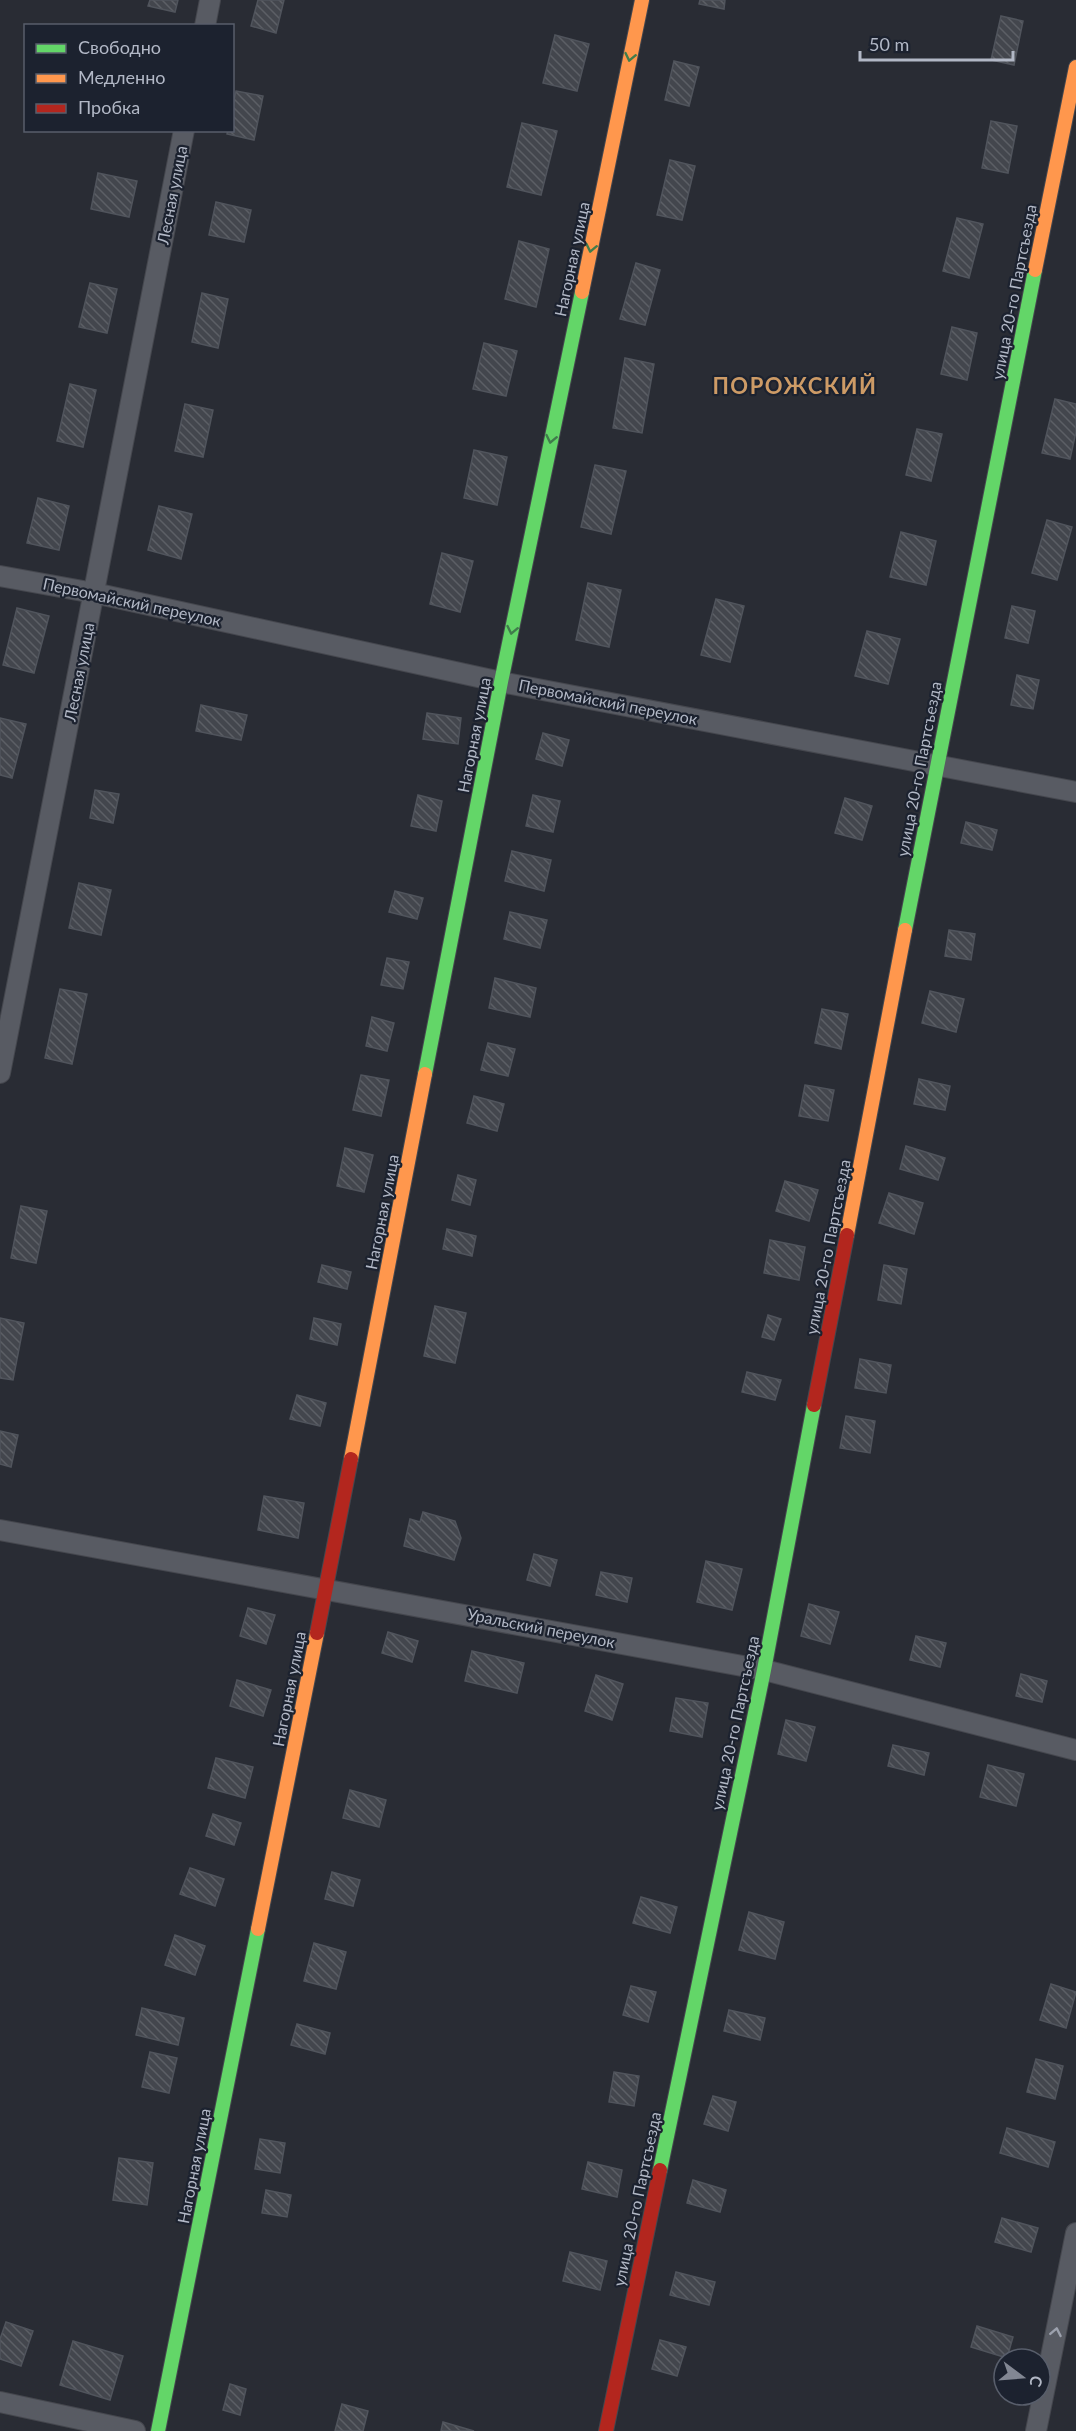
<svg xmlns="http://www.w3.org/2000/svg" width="1076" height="2431" viewBox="0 0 1076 2431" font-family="Lato,sans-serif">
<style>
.building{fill:url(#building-back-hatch);stroke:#50545c;stroke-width:1.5}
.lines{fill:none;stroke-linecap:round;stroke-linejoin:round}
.street-casing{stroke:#45474e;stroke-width:22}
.fast-casing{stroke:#45474e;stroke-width:16}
.slow-casing{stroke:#45474e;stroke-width:16}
.jam-casing{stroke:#45474e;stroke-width:16}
.street{stroke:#585b63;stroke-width:20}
.fast{stroke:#63d668;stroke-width:14}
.slow{stroke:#ff974d;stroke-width:14}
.jam{stroke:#b3261e;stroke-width:14}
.oneway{stroke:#407c4c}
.oneway2{stroke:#9ca1ad}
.labels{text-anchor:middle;stroke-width:4.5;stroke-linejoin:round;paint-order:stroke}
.street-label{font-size:16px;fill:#b2b8c6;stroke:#1c222f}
.district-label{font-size:22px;font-weight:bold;letter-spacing:1.5px;fill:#cd9b66;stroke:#1c222f}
</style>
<defs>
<pattern id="building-back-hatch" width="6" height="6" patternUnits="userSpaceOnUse" patternTransform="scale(1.5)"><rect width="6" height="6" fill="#43464d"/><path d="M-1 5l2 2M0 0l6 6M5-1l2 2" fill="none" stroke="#5c5f65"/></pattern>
</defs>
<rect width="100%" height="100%" fill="#292c34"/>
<path class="building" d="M150,0h28l-3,12 -27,-6z
M258,0h26l-8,33 -25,-7z
M700,0h25l-1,9 -25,-5z
M1001,16l22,5 -9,44 -23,-5z
M555,35l34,9 -12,47 -34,-8z
M674,61l25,6 -10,39 -24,-6z
M236,91l27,5 -9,44 -27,-6 1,-4h4v-21z
M991,121l26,5 -9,47 -26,-5z
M522,123l35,8 -16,64 -34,-8z
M670,160l25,6 -13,54 -25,-5z
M98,173l39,8 -8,36 -38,-8z
M216,202l35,8 -7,32 -35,-7z
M957,218l26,6 -14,54 -26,-7z
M519,241l30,8 -13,58 -31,-8z
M636,263l24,7 -15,55 -25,-6z
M90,283l27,6 -10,44 -28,-6z
M202,293l26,6 -10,49 -26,-6z
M952,327l25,6 -10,47 -26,-6z
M484,343l33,8 -11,45 -33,-7z
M625,358l29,6 -12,69 -29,-5z
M70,384l26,6 -13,57 -26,-6z
M1055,399l21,5v28l-6,27 -28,-6z
M185,404l28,6 -10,47 -28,-6z
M917,429l25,5 -11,47 -25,-6z
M474,450l33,7 -10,48 -33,-7z
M595,465l31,6 -15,63 -30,-7z
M38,498l31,8 -10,44 -32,-7z
M159,506l33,8 -11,45 -33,-9z
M1047,520l25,7 -15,53 -25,-7z
M901,532l35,9 -10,44 -36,-8z
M442,553l31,8 -13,51 -30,-8z
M588,583l33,7 -12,57 -33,-7z
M716,599l28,7 -14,56 -29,-7z
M1012,606l23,5 -7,32 -23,-5z
M17,608l32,8 -15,57 -31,-8z
M867,631l33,8 -12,45 -33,-8z
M1017,675l22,5 -6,29 -22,-4z
M201,705l46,10 -6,25 -45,-9z
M427,713l34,5 -3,26 -35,-5z
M0,718l26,6 -14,54 -12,-3z
M543,733l26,7 -7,26 -26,-7z
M95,790l24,4 -6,29 -23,-5z
M418,795l24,6 -6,30 -25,-5z
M533,795l27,6 -7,31 -27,-6z
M845,798l27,8 -10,34 -27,-7z
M966,822l31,8 -5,20 -31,-7z
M512,851l39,9 -7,31 -39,-10z
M79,883l32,7 -10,45 -32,-7z
M395,891l28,7 -6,21 -28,-7z
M510,912l37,8 -7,28 -36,-9z
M949,930l26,4 -4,26 -26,-4z
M387,958l22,4 -6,27 -22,-4z
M495,978l41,10 -6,29 -41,-9z
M60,989l27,5 -15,70 -27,-6z
M930,991l34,8 -8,33 -34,-9z
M822,1009l26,5 -7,35 -26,-6z
M372,1017l22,6 -7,28 -21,-5z
M488,1043l27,6 -7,27 -27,-6z
M361,1075l28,5 -8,36 -28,-6z
M919,1079l31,7 -5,24 -31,-6z
M805,1085l29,5 -6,31 -29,-5z
M474,1096l30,8 -7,27 -30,-8z
M906,1146l39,12 -7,22 -38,-11z
M345,1148l28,7 -9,37 -27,-6z
M458,1175l18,5 -6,25 -18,-5z
M785,1181l33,9 -9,31 -33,-10z
M889,1193l34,10 -9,31 -35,-11z
M21,1206l26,5 -11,52 -25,-5z
M447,1229l29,7 -4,20 -29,-7z
M770,1240l35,7 -6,33 -35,-7z
M322,1265l29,7 -4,17 -29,-7z
M884,1265l23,4 -6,35 -23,-4z
M435,1306l31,7 -11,50 -31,-7z
M768,1315l13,4 -7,21 -12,-3z
M0,1318l24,5 -11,57 -13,-2z
M314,1318l27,6 -4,21 -27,-6z
M860,1359l31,6 -5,28 -31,-5z
M747,1372l34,8 -6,20 -33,-8z
M297,1395l29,8 -6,23 -30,-7z
M846,1416l29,5 -5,32 -30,-5z
M0,1431l18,4 -7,32 -11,-3z
M264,1496l40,7 -6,35 -40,-8z
M423,1512l32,9 6,17 -7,22 -50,-14 6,-27 10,3z
M534,1554l23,6 -7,26 -23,-6z
M706,1561l36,8 -10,41 -35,-8z
M601,1572l31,6 -5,24 -31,-7z
M809,1604l30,8 -9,32 -29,-8z
M248,1608l27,7 -9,29 -26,-8z
M388,1632l30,9 -6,21 -30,-9z
M916,1636l30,7 -6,24 -30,-7z
M472,1651l52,12 -7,30 -52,-12z
M1021,1674l26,7 -5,21 -26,-6z
M596,1675l27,9 -11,36 -27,-9z
M237,1680l34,10 -8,26 -33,-10z
M676,1698l32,5 -6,34 -32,-6z
M786,1720l29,7 -9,34 -28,-7z
M893,1745l36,8 -5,22 -36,-9z
M216,1758l37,9 -8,31 -37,-10z
M988,1765l36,9 -8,32 -36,-9z
M350,1790l36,10 -7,27 -36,-9z
M213,1814l28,9 -7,22 -28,-9z
M190,1868l34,11 -9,27 -35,-12z
M332,1872l28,8 -7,26 -28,-7z
M641,1897l36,10 -7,26 -37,-10z
M749,1912l35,10 -9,37 -36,-9z
M175,1935l30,11 -10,29 -30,-10z
M314,1943l32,9 -10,37 -32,-8z
M1051,1984l25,8 -10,36 -26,-8z
M631,1986l25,6 -8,30 -25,-7z
M142,2008l42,10 -6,27 -42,-10z
M729,2010l36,8 -5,22 -36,-9z
M297,2024l33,9 -5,21 -34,-9z
M150,2052l27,6 -8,35 -27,-6z
M1036,2059l27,7 -8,33 -28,-7z
M614,2072l25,4 -5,30 -25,-4z
M713,2096l23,6 -8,29 -24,-7z
M1007,2128l48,14 -7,25 -48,-14z
M260,2139l25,4 -5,30 -25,-4z
M119,2158l34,5 -6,42 -34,-5z
M588,2162l34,8 -5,27 -35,-8z
M693,2180l33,10 -6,22 -33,-9z
M266,2190l25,5 -4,22 -25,-4z
M1002,2218l36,10 -7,24 -36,-10z
M570,2252l37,9 -7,29 -37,-9z
M676,2272l39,10 -6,23 -39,-10z
M6,2322l27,9 -12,35 -21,-7v-20z
M977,2326l36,11 -6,21 -36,-11z
M660,2340l26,7 -9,29 -25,-7z
M73,2341l50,15 -13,44 -50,-15z
M230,2384l16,5 -6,26 -17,-5z
M342,2404l26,7 -5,20h-28z
M443,2422l31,9h-33z"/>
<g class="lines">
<defs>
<path id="street" d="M205,26l5,-26
M0,576l94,17 407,89 575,110
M0,1073l184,-943
M0,1530l764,140 312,80
M0,2402l135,29
M1036,2431l40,-198"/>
<path id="fast" d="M905,930l130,-660
M425,1074l76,-392 81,-390
M660,2170l104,-500 50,-265
M158,2431l100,-502"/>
<path id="slow" d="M1035,270l41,-203
M582,292l60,-292
M847,1235l58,-305
M351,1459l74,-385
M258,1929l59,-296"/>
<path id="jam" d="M814,1405l33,-170
M317,1633l34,-174
M606,2431l54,-261"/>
</defs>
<use href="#street" class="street-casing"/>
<use href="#fast" class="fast-casing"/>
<use href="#slow" class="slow-casing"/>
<use href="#jam" class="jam-casing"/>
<use href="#street" class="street"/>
<use href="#fast" class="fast"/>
<use href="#slow" class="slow"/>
<use href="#jam" class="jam"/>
</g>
<defs><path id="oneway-chevron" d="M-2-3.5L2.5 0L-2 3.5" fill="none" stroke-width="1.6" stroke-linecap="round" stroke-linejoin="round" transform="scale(1.5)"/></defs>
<g class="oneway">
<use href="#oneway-chevron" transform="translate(630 57) rotate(102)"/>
<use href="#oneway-chevron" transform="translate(591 248) rotate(102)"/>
<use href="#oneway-chevron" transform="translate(551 439) rotate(102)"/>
<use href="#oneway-chevron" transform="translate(512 630) rotate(102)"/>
</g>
<use class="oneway2" href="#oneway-chevron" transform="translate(1056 2332) rotate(-79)"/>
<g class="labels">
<g class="street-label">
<text transform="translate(172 195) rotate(-79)" y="6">Лесная улица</text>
<text transform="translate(572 259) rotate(-78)" y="6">Нагорная улица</text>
<text transform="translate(1014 292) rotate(-79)" y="6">улица 20-го Партсъезда</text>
<text transform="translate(132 602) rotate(12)" y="6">Первомайский переулок</text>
<text transform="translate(79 672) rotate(-79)" y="6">Лесная улица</text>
<text transform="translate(608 702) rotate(11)" y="6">Первомайский переулок</text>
<text transform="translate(474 735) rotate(-79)" y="6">Нагорная улица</text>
<text transform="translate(919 769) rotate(-79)" y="6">улица 20-го Партсъезда</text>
<text transform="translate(382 1212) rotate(-79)" y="6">Нагорная улица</text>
<text transform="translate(828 1247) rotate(-79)" y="6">улица 20-го Партсъезда</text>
<text transform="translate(541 1628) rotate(11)" y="6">Уральский переулок</text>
<text transform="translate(289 1689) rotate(-79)" y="6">Нагорная улица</text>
<text transform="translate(735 1723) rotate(-78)" y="6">улица 20-го Партсъезда</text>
<text transform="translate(194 2166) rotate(-79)" y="6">Нагорная улица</text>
<text transform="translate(637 2199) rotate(-78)" y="6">улица 20-го Партсъезда</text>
</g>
<g class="district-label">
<text x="795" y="394">ПОРОЖСКИЙ</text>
</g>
</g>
<rect x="24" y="24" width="210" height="108" fill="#1c222f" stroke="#585e6b" stroke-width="1.5"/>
<rect x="36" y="44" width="30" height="9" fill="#63d668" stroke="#585e6b" stroke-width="1.5"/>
<text x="78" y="54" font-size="18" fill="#b2b8c6">Свободно</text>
<rect x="36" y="74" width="30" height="9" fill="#ff974d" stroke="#585e6b" stroke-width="1.5"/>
<text x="78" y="84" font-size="18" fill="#b2b8c6">Медленно</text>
<rect x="36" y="104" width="30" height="9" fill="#b3261e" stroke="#585e6b" stroke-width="1.5"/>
<text x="78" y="114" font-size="18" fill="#b2b8c6">Пробка</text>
<g transform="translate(1022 2377) rotate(106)"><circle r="28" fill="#1c222f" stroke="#585e6b" stroke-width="1.5"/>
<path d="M0-4.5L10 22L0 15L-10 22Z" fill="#828793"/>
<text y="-9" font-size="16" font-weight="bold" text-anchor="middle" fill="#b2b8c6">С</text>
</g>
<path d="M860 51v9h153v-9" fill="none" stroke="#b2b8c6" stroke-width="3"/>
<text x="869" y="51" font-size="18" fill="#b2b8c6" stroke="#1c222f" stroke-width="4.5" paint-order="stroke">50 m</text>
</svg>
